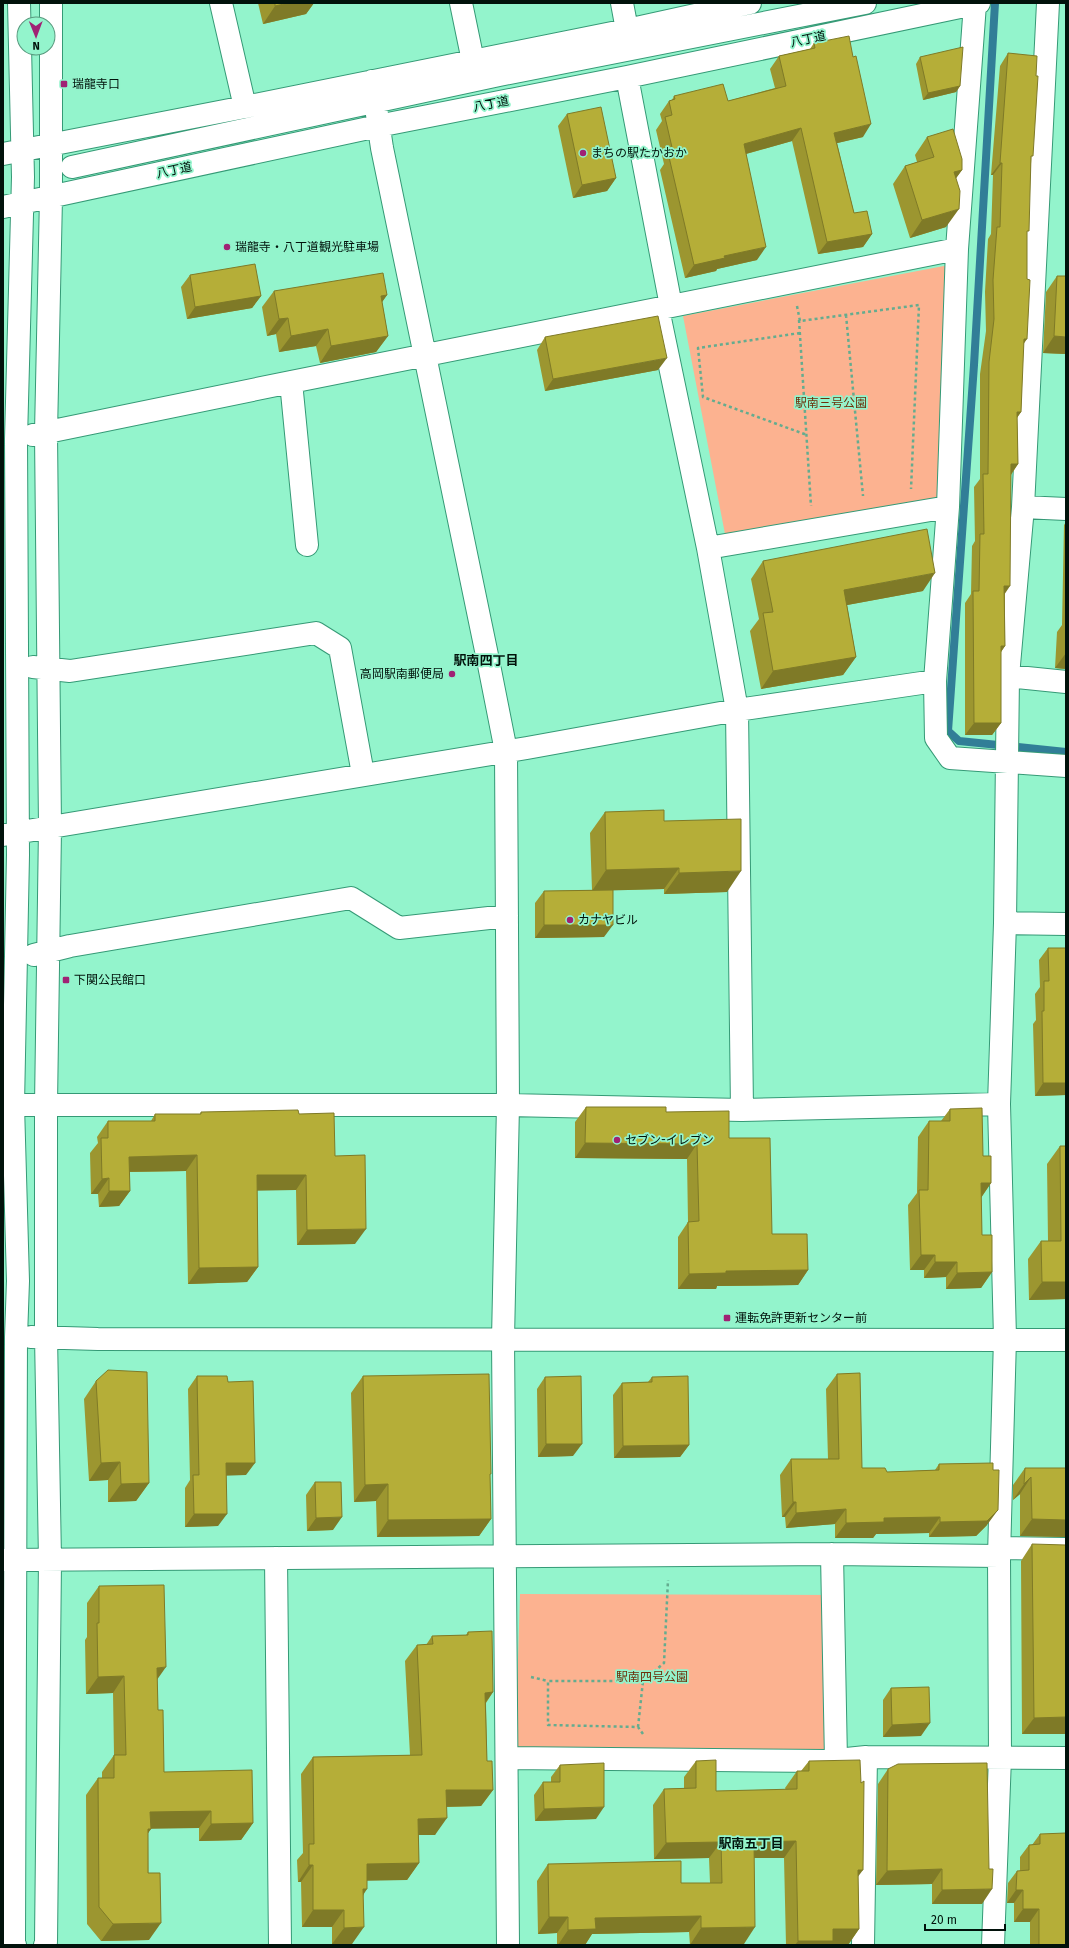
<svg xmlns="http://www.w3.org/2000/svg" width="1069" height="1948" viewBox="0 0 1069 1948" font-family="'Fira Sans','Noto Sans JP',sans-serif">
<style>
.green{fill:#fcb290}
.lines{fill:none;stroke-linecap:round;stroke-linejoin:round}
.stream{stroke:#317e97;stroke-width:8}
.minor-casing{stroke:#359a76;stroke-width:24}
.path{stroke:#64ac8f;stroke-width:2.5;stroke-dasharray:3 3;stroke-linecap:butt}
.minor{stroke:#fff;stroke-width:22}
.wall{fill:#9c9630}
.shaded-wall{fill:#7f7a27}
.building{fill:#b5ae38;stroke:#7f7a27}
.poi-dot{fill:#a02174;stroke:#93f4cc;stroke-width:1.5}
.labels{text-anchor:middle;stroke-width:3.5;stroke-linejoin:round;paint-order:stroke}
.street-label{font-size:12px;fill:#01120b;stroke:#93f4cc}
.poi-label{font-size:12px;fill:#01120b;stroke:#93f4cc;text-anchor:start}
.park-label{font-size:12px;fill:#6d2f0a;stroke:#93f4cc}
.neighbourhood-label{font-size:13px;font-weight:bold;fill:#01120b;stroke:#93f4cc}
</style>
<rect width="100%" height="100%" fill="#93f4cc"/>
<path class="green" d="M949,265l-5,235 -219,34 -42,-218z
M520,1594l313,1 -6,166 -312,-3z"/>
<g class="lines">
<path class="stream" d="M995,3l-21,362 -26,366 11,10 107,11"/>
<defs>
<path id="minor" d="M221,3l24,104
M461,3l12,58
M622,3l5,27
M975,4l-18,245 -9,258 -13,174 1,57 14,20 116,8
M627,77l44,229
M372,81l10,67 106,512 18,91 2,354 -5,234 5,606
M3,154l242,-47 382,-77 123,-27
M72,167l427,-92 366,-72
M3,207l375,-81 249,-49 352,-74
M658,309l50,239 29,162 5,400
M291,382l16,163
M33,435l258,-53 666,-133
M1023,507l43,2
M708,548l240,-41
M33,667l37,4 246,-38 24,15 23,126
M1008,676l58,6
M3,835l524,-87 210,-38 198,-29
M1005,923l61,1
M34,955l36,-9 281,-48 48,30 108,-12
M3,1105h505l234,5 257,-6
M31,1337l67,2 968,1
M999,1548l67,1
M832,1554l4,207
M276,1558l4,387
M3,1560l829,-6 167,2
M507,1758l320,3 39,-4 200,1
M15,1945l-1,-3 2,-605 2,-56 -5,-176 5,-250 -2,-416 7,-262 -4,-174
M45,1945l1,-3 4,-382 -4,-224v-231l4,-277 -4,-395 5,-236v-194
M863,1945l3,-188
M993,1945l7,-188 -1,-201 6,-218 -6,-234 6,-181 3,-247 15,-169 25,-504"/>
</defs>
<use href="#minor" class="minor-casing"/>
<path class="path" d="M797,306l3,15 119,-16 -8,184
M846,315l17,181
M799,320l12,186
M800,333l-102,15 5,49 104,38
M531,1677l17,4
M638,1727l5,-46
M643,1734l-5,-7 -90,-2v-44h95l21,-18 4,-83"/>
<use href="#minor" class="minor"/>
</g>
<path class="wall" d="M258,3h56l-8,11 -43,10z
M814,43l49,94 -26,6 17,70 18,21 -9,13 -45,7 -26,-113 -46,13 11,106 -40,9 -1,2 -31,7 -25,-108 4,-6 -8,-34 6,-9 -2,-7 9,-13 3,-1 2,-4 54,5 47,-13 -5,-19 9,-13 31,-7z
M1008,53l28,23 -9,158 -6,178 -4,6 1,46 -7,11 -6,119v52l-4,6v71l-9,12h-27v-132l6,-9 1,-48 3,-5 -1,-54 6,-8v-105l6,-43 -1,-39 3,-53 3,-5 2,-59h-2l9,-109z
M920,57l40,29 -4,6 -33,8 -7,-36z
M567,114l49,64 -9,13 -34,7 -15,-72z
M927,137l35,33 -6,8 -10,49 -36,11 -17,-54 12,-18 12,-4 -2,-7z
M190,275l71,21 -9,12 -65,11 -6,-32z
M1057,276l9,78 -23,-1 3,-61z
M274,291l113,4 -5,7 6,34 -12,16 -56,11 -4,-17 -37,6 -3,-18 -9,2 -5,-29z
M545,337l113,33 -113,21 -8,-41z
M1066,522v147l-11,-1 2,-36 5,-7 2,-100z
M763,561l160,30 -76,14 9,52 -13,18 -82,14 -11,-58 9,-12 -8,-40z
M605,812l59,9 63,71 -63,2v-5l-54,1 -6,47 -69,1v-35l9,-12 48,-1 -2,-57z
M1048,948l18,147 -31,1 -2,-72 3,-4 -1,-26 5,-7 -1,-27z
M586,1107l80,5 63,26 43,96 36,36 -10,15 -81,1 -1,3h-38v-52l10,-15 -1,-63 -112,-1v-36z
M950,1109l33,47 8,27 -10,15 1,37 10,37 -11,16 -35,1v-12l-22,1v-8h-14l-2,-65 9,-12 1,-56 11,-16h12z
M201,1112l98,2 36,42 20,88 -58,1 -1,-55h-39l1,77 -11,15 -59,2 -2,-113 -57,1 1,19 -11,15 -20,1 -1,-13h-7l-1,-41 8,-10 -1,-6 11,-16h43l4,-7h45z
M1060,1146l6,153 -37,1 -1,-41 13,-18h7l-1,-77z
M837,1374l25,94 25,4 48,-2 4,-6 48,61 -11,11 -47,1v-4l-53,1 -3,4h-38v-14l-49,4 -1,-11h-3l-2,-42 11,-16h37l-2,-70z
M197,1376l31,6 18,93h-20l-8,51 -33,1v-39l5,-8 -2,-91z
M363,1376l127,100 1,43 -12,17 -102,1 -1,-36 -22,1 -3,-109z
M545,1377l28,79 -35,1 -1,-68z
M652,1377l37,68 -9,12 -66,1 -1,-63 9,-12 26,-1z
M96,1381l53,102 -13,18 -28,1v-22l-19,1 -5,-82z
M1025,1468h41v69l-46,-1v-42l-7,6v-15z
M315,1482l18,48 -26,1 -1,-36z
M1032,1544l34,190h-44l-1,-173z
M99,1586l58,93 1,31 6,62 89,51 -12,17 -42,1v-13h-48l-3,5 1,107 -48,1 -14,-17 -1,-129 12,-17h4v-6l12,-17 -1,-62 -27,1 -1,-54 2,-3v-34z
M468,1632l25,60 -7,11 1,58 6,29 -12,16 -35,1 -11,28h-17l1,28 -12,17h-40l-15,64h-20v-17h-30l-1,-45h-3l-1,-22 6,-7 -2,-79 12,-17 97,-2 -5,-94 12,-16h9l6,-9 34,-1z
M891,1688l30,48 -38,1v-37z
M696,1761l20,30 70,-1 -1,-2 12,-17h4l8,-10 49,116 1,52 -11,16h-62l-2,-87h-30l-10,86 -54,1 -1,-13 -97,2 -7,11h-28v-12l-19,1 -1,-53 11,-17 133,19h29l-1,-25 -55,1 -1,-54 11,-16 20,-1v-11z
M560,1765l36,54 -61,2 -1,-26 9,-13h8v-5z
M888,1769l101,100 -7,35h-50v-20l-56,1 2,-101z
M1040,1834l26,111h-36v-23h-16v-19h-7l1,-20 9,-12h3v-14l9,-12h3z"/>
<path class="shaded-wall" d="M288,3h26l-8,11 -43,10 12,-18z
M960,86l-4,6 -33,8 5,-7z
M871,124l-8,13 -38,9 9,-13z
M801,128l-9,13 -57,16 9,-13z
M1000,163h2l-9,12h-2z
M962,170l-13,18 5,-16z
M616,178l-9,13 -34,7 9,-13z
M959,209l-13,18 -36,11 12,-18z
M872,234l-9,13 -45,7 9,-12z
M766,247l-9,13 -40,9 -1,2 -31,7 9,-13 30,-9z
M387,295l-12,17 6,-16z
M261,296l-9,12 -65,11 8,-12z
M288,318l-12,16 -9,2 12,-17z
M328,329l-12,17 -37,6 12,-16z
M388,336l-12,16 -56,11 11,-17z
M1054,336l12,1v17l-23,-1z
M1024,339h3l-9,13z
M667,358l-9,12 -113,21 8,-12z
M1017,412h4l-9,12z
M1011,464h7l-9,13z
M935,573l-12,18 -92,17 13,-18z
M1004,586h6l-8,12z
M1001,646h4l-9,13z
M1066,653v16l-11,-1z
M856,657l-13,18 -82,14 12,-18z
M974,723h27l-9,12h-27z
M679,868l-15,21 -72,2 14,-21z
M741,871l-14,21 -63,2 15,-21z
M544,925h69l-9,12 -69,1z
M1043,1083h23v12l-31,1z
M585,1143l112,1 -10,15 -112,-1z
M197,1155l-11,16 -68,1 11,-15z
M257,1175h49l-10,15 -50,1z
M109,1178l-11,16h-7l11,-15z
M981,1183h10l-11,16z
M109,1191h21l-11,15 -20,1z
M366,1229l-11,15 -58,1 10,-15z
M921,1255h14l-11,15h-14z
M935,1262h22l-11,15 -22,1z
M258,1267l-11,15 -59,2 11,-16z
M808,1270l-10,15 -81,1 -1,3h-38l11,-15 37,-3z
M992,1272l-11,16 -35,1 11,-16z
M1042,1282h24v17l-37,1z
M546,1444h36l-9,12 -35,1z
M689,1445l-9,12 -66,1 9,-12z
M120,1462l-12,18 -19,1 12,-18z
M226,1463h29l-9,12 -29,1z
M1031,1477l-11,17 -7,6 11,-16z
M149,1483l-13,18 -28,1 13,-18z
M388,1484l-12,17 -22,1 11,-17z
M793,1502h3l-11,15h-3z
M846,1509l-11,15 -49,4 10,-15z
M998,1510l-11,15 -11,11 -47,1 11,-15z
M194,1514h33l-9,12 -33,1z
M342,1517l-9,13 -26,1 9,-13z
M940,1517l-11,16 -53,1 -3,4h-38l11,-15 38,-5z
M491,1519l-12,17 -102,1 11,-17z
M1032,1519l34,1v17l-46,-1z
M166,1667l-12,17 3,-16z
M124,1676l-11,17 -27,1 12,-17z
M493,1692l-12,17 4,-16z
M1066,1717v17h-44l12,-16z
M930,1723l-9,13 -38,1 9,-12z
M446,1790h47l-12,16 -47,1z
M604,1807l-8,12 -61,2 9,-12z
M211,1811l-12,17 -60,1 11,-17z
M447,1818l-12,17h-29l12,-16z
M253,1823l-12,17 -42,1 12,-17z
M148,1829h3l-12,17z
M796,1841l-12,17h-42l12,-16z
M721,1842l-12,16 -55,1 12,-16z
M419,1863l-12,17 -52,1 12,-17z
M309,1865h4l-12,17h-3z
M942,1869l-10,15 -56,1 11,-14z
M858,1870h5l-12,16z
M363,1889h4l-11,17z
M992,1889l-10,15h-50l10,-14z
M1016,1890h7l-9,13h-7z
M1023,1909h16l-9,13h-16z
M313,1910h31l-12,17h-30z
M701,1916l-12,16 -97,2 -7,11h-27l10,-15 27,-12z
M549,1917h19l-11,16 -19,1z
M161,1923l-12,17 -48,1 12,-17z
M364,1927l-12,17h-20l12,-16z
M755,1927l-11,17 -54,1 11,-17z
M833,1929h26l-11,16h-53l3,-4z"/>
<path class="building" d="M275,3h13l-13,3z
M849,36l4,21 3,-1 15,68 -37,9 20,80 13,-2 5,23 -45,8 -26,-114 -57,16 22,103 -42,9 1,2 -31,7 -25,-108 5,-1 -9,-39 7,-2 -3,-14 6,-2 -1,-3 49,-12 5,17 58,-15 -7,-30 36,-8 -1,-5z
M963,47l-3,39 -32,7 -8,-36z
M1008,53l29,3 -1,20h2l-5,80h-2l-2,75h-2v48l3,1 -3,59h-3l-3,73h-4l1,52h-7l-1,122h-6l1,60h-4v77h-27l-1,-132h6l1,-57h4l-1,-60h5l1,-112 5,-43 -1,-39 4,-53h3l2,-64h-2z
M601,107l15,71 -34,7 -15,-71z
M953,129l9,30v11l-8,2 6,19 -1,18 -37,11 -17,-54 29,-9 -7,-20z
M255,264l6,32 -66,11 -5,-32z
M383,273l4,22 -6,1 7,40 -57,10 -3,-17 -37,7 -3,-18 -9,1 -5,-28z
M1057,276h9v61l-12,-1z
M658,316l9,42 -114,21 -8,-42z
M927,529l8,44 -91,17 12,67 -83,14 -10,-58 10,-1 -10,-51z
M664,810v11l77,-2v52l-62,2v-5l-73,2 -1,-58z
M613,890v35h-69v-34z
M1048,948h18v135h-23l-1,-72h2v-30h5z
M586,1107h80v5l63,-1v27h41l2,96h35l1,36 -82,1v2l-37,1 -1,-52 11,-1 -2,-77 -112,-1z
M982,1108l1,48h8v27h-10l1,52h10v37l-35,1v-11h-22v-7h-14l-2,-65h9l1,-69h21v-12z
M298,1110l1,4 35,-1 1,43 30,-1 1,74 -59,1 -1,-55h-49l1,92 -59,1 -2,-113 -68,2 1,34h-21v-13l-7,1 -1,-41h7v-17h47v-7h46v-2z
M1060,1146h6v136h-24l-1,-41h20z
M108,1370l39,2 2,111 -28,1 -1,-22 -19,1 -5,-82z
M860,1373l2,95h23l2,4 52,-2v-6l54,-1v7h6l-1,40 -11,11 -47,1v-5l-56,1v4l-38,1v-14l-50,4v-11h-3l-2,-43h48l-2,-85z
M489,1374l2,100h-1l1,45 -103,1v-36l-23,1 -2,-109z
M197,1376h30l1,6 25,-1 2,82h-29l1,51h-33l-1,-39h6z
M581,1376l1,68h-36l-1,-67z
M688,1376l1,69 -66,1 -1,-63 30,-1v-5z
M1025,1468h41v52l-34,-1 -1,-42 -7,7z
M315,1482h26l1,35 -26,1z
M1032,1544l34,1v172l-32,1z
M164,1585l2,82 -9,1 1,42h5l1,62 88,-2 1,53 -42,1v-13l-61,1 1,17h-3v44h12l1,50 -48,1 -14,-17 -1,-129h16v-23h12l-2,-79 -26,1 -1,-54h2v-37z
M492,1631l1,61 -8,1 2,68h5l1,29h-47l1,28 -29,1 1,44 -52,1v25h-4l1,38 -20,1v-18h-31v-45h-4v-21h5l-1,-87 109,-2 -5,-110 16,-1 -1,-8 36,-1v-3z
M929,1687l1,36 -38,2 -1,-37z
M716,1760v31l81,-2v-18h12v-10l51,-1 1,23 3,-2 -1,89h-5l1,59h-26v12h-35l-2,-100 -42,1 1,85 -54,1v-12l-106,2 1,11 -28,1v-13h-19l-1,-53 133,-3v22h41l-1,-41 -55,1 -2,-54 32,-1v-27z
M604,1763v44l-60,2 -1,-27h17v-17z
M987,1763l2,106h4l-1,20 -50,1v-21l-55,2 1,-102 10,-5z
M1066,1833v112h-27v-36h-16v-19h-7l1,-19 12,-1v-25l11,-1v-10z"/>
<g class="poi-dot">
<rect x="60" y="80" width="8" height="8" rx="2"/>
<circle cx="583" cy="153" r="4"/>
<circle cx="227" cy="247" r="4"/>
<circle cx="452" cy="674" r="4"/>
<circle cx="570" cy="920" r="4"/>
<rect x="62" y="976" width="8" height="8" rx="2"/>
<circle cx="617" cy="1140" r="4"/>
<rect x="723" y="1314" width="8" height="8" rx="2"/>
</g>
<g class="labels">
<g class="street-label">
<text transform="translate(808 39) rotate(-12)" y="4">八丁道</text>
<text transform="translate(491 104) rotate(-11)" y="4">八丁道</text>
<text transform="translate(174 170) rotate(-12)" y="4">八丁道</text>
</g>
<g class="poi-label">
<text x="72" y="88">瑞龍寺口</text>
<text x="591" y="157">まちの駅たかおか</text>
<text x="235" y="251">瑞龍寺・八丁道観光駐車場</text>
<text x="444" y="678" text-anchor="end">高岡駅南郵便局</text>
<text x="578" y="924">カナヤビル</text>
<text x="74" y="984">下関公民館口</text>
<text x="625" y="1144">セブン-イレブン</text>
<text x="735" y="1322">運転免許更新センター前</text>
</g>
<g class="park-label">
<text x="831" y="407">駅南三号公園</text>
<text x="652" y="1681">駅南四号公園</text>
</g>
<g class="neighbourhood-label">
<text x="486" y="665">駅南四丁目</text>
<text x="751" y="1848">駅南五丁目</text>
</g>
</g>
<rect width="1069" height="1948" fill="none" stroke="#01120b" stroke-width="8"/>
<g transform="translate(36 36) rotate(179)"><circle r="19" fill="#93f4cc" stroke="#599a7f"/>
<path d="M0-3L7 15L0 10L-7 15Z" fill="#a02174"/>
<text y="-6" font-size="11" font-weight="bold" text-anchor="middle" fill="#01120b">N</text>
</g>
<path d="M925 1924v6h80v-6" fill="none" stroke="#01120b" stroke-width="2"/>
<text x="931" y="1924" font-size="12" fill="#01120b" stroke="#93f4cc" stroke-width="3" paint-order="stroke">20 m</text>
</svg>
